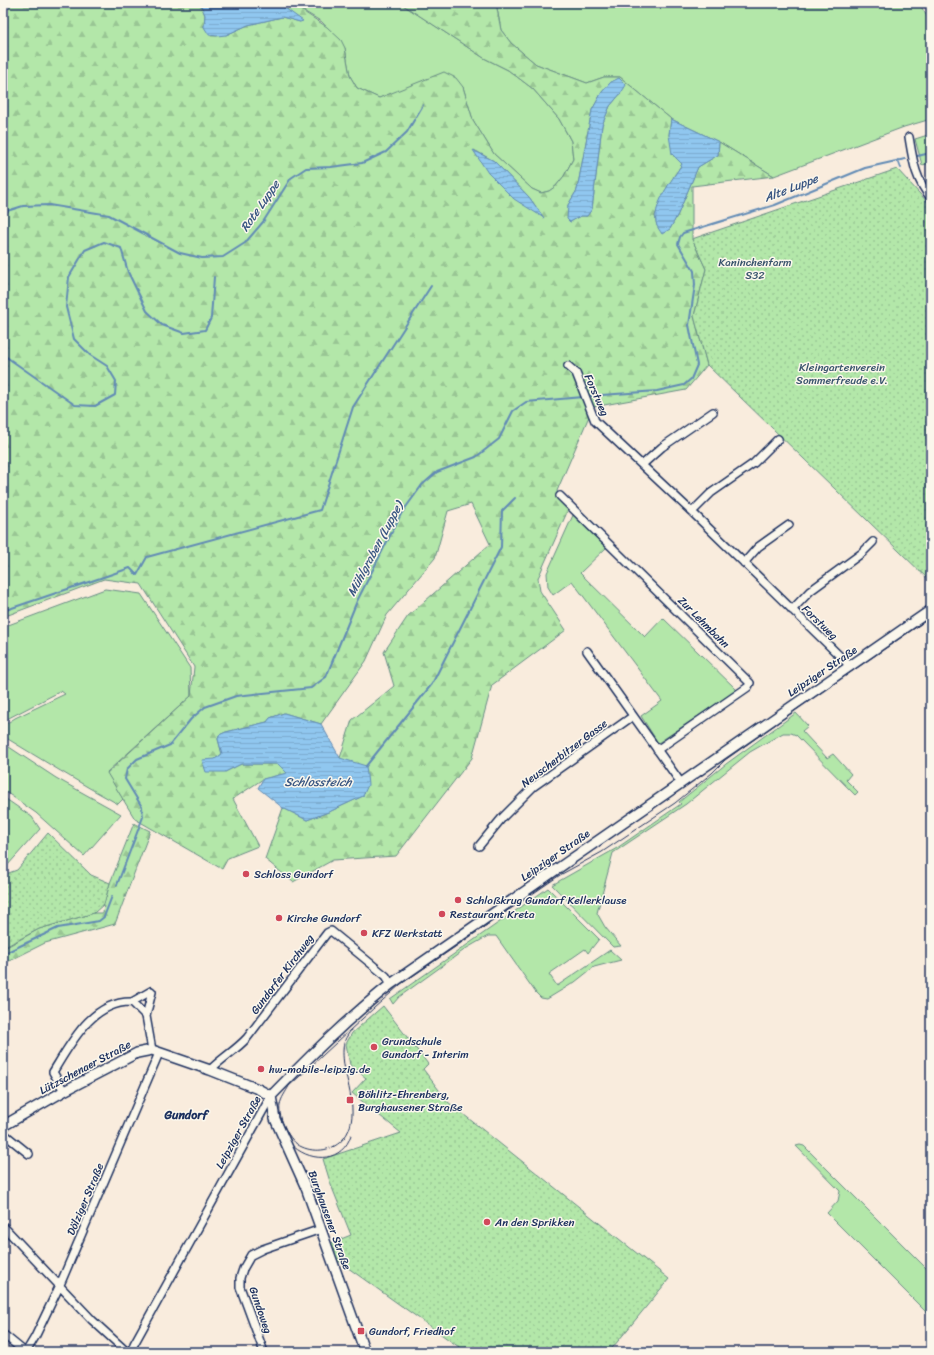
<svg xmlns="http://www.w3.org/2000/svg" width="934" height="1355" viewBox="0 0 934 1355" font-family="Sriracha,sans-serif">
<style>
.grass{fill:#b3e7a9;stroke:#678b84}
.forest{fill:url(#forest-firs);stroke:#678b84;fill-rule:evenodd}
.garden{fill:url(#garden-dots);stroke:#678b84}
.water{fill:url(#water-rules);stroke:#618ab5}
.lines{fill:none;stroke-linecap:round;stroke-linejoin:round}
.stream{stroke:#618ab5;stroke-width:2}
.street-casing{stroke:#1b2f5e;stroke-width:10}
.secondary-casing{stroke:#1b2f5e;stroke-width:12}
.street{stroke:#fbf7ec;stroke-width:7}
.secondary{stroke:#fbf7ec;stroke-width:9}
.tram{stroke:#1b2f5e;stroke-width:1}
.poi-dot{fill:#d1495b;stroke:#fbf7ec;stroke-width:1.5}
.labels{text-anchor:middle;stroke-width:3;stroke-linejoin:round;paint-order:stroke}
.park-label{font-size:11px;fill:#39546d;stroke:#fbf7ec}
.street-label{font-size:11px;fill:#1b2f5e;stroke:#fbf7ec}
.poi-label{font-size:11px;fill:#1b2f5e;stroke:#fbf7ec;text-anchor:start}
.water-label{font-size:12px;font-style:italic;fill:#385582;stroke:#fbf7ec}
.neighbourhood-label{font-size:12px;font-weight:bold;fill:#1b2f5e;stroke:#fbf7ec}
</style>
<defs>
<pattern id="forest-firs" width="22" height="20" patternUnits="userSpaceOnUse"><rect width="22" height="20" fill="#b3e7a9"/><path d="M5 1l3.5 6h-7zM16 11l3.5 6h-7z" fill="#99c694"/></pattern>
<pattern id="garden-dots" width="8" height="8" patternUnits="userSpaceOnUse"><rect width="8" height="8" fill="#b3e7a9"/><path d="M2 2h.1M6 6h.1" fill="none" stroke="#99c694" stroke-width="1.8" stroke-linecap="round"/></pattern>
<pattern id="water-rules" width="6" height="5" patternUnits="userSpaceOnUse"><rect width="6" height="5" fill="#90c7ef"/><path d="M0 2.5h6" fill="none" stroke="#7cabcf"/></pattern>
</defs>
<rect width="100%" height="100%" fill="#f9ecdd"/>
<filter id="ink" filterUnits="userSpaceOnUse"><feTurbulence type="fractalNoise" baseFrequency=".025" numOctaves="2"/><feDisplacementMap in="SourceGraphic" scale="8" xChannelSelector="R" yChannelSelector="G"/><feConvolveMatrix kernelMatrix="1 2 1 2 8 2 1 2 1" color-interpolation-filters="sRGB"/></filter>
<g filter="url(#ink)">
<path class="grass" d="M290,3h110l84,55 24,12 25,19 26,30 12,22 2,18 -9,17 -8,10 -7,5 -8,2 -9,-4 -38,-35 -21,-34 -10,-33 -73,7 -11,4 -22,-10 -7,-12 -5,-28 -23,-26z
M496,3h423l12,20v96l-27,8 -130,49 -55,-34 -48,-23 -51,-42h-16l-17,6 -51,-19 -25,-21 -10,-13z
M574,513l34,33 -28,27 65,64 18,-19 74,72 -79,53 -17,-27 21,-15 -90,-120 -19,14 -5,-8 -1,-14z
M105,589l36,5 49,74 1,28 -84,76 16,27 -5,5c-39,-21 -77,-45 -115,-68v-10l12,-8 50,-24 -4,-3 -58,30v-94z
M796,713l12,13 -6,5 25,27 6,-4 18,20 -5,6 12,12 -3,3 -59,-60 -5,-2h-8l-33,19 -64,52 -73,49 -16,60 8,14 16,19 -8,1 -61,-62 65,-37 58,-40 6,-4 -2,-2 47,-38z
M3,743l53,35 65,36 -37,42 -48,-43 -33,-23z
M3,799h3l26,18 8,12 -33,37 -4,-1z
M548,888l51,51 -11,14 -3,-4 -36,25 8,12 53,-36 11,10 -27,7 -19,15 -28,17 -6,-1 -5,-5 -40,-57h-8l-21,12 -68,49 -6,7 -3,-5z
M800,1145l4,1 127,127v44l-104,-104 11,-12 2,-10 -44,-45z"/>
<path class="forest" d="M3,3h197l5,12 -1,12 22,8 22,-10 34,-8 18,5 -12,-12 -10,-7h12l37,24 14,13 4,8 5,28 7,12 22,10 65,-26 12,6 7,9 10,33 21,34 38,35 9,4 8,-2 7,-5 8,-10 9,-17 -2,-18 -12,-22 -26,-30 -25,-19 -24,-12 -84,-55h96l5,27 10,13 25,21 51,19 17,-6h16l51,42 -2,16 13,29 -19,30 -8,22 2,10 13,3 8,-15 20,-47 20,-12 1,-13 55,34 -82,10v53l14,30 -12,47 13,49 -21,25 -93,17 -36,84 11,19 -30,68 2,13 26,39 -74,55 -20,73 -76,98 -63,4 -40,22 -28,-23 18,-51 24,12 24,-9 32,-15 -23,-38 12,-38 42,-34 -10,-34 24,-36 82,-72 -19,-40 -23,7 -13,47 -48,57 -21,46 -45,63 -37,-11 -14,5 -3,4 -41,10 -7,3 -1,4 4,15 -7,5 10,13 16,-8h37l10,9 -25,6 -30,20 25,47 -30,12 -6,11 -87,-50 -28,-46 84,-77 3,-29 -53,-83 -37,-5 -101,38zM611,82l10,11 -11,13 -8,19 -10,84 -5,7h-6l-11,6 -2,-17 9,-15 15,-80 10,-18zM474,150l20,11 35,36 14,20 -9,-7z
M931,134v29l-9,2 -7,-26z
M134,823l16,8 -35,93 -70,19 -42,21v-15l36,-20 55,-16h9l1,-9 6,-21z"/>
<path class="garden" d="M897,169l34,37v376l-224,-217 -13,-49 12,-47 -14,-30z
M48,833l43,42 19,8 -6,21 -10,9 -55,16 -36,19v-73l14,-5z
M383,1006l45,58 -5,5 25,33 221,177 -60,73h-143l-129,-92 -6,-17 20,-8 -20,-50 -8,-26 78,-26 -49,-40 14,-15 -16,-13 -4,-21 6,-11z"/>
<path class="water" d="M200,3h78l25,18 -3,1 -18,-5 -34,8 -22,10 -9,1 -8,-1 -5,-8 1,-12z
M619,78l7,7 -5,8 -11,13 -8,19 -10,84 -5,7h-6l-11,6 -3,-3 1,-14 9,-15 15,-80 10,-18 9,-10z
M671,119l48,23 -1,13 -20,12 -20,47 -8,15 -8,5c-2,-3 -4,-6 -5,-8 -7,-19 16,-47 25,-62l-10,-10 -3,-19z
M473,150l21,11 35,36 15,21 -30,-19 -26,-26z
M284,713l37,11 19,34 26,8 2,19 -5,11 -32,15 -24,9 -24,-12 -25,-20 5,-9 24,-6 -9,-9h-37l-16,8h-19l-4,-12 13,-1 7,-5 -4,-15 1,-4 7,-3 41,-10 3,-4z"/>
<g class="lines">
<path class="stream" d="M917,156l14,-3
M898,160l3,8
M3,215l4,-4 16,-5 26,-1 60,10 71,38 22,5 21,-1 22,-14 18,-21 28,-44 15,-10 25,-1 31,-4 24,-11 21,-20 16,-27
M3,349l2,7 70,49 20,1 20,-11 1,-14 -9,-15 -17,-11 -16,-16 -8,-32 3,-30 16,-27 19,-8 17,6 7,24 19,39 15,14 22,8 21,-3 6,-12 3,-41
M588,396l69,-5 27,-6 7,-6 6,-14 -8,-40 6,-40 -1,-14 -16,-27 2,-7 3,-4 92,-28 90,-37 40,-9
M3,611l127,-43 7,7 10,-18 173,-47 33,-103 78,-121
M366,766l66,-82 69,-137 1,-36 13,-13
M117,885l26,-68 -1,-10 -17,-28 2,-10 10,-10 33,-14 21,-26 14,-12 31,-11 75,-8 15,-11 31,-76 44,-87 21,-29 15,-13 39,-15 23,-18 14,-28 13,-9 57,-5
M3,954l55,-26 41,-7 5,-4 8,-21"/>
<defs>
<path id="street" d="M909,137c4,24 6,42 22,61
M568,366l8,7 19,48 97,91 158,154
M642,465l20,-18 51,-35
M560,496l190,187 -2,4 -91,63
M692,512l19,-19 43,-30 24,-24
M744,563l14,-16 31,-22
M792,610l18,-19 52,-38 11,-11
M587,651l94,132
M479,846l23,-28 31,-31 100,-71
M146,1016l-14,-14 19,-11 1,1 -6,24 6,34
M210,1070c12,-12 26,-20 37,-32l80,-105 4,-2 55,45 5,8
M64,1091l-11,-19c18,-29 39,-71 79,-70
M3,1133l26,21
M3,1226l89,94 35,32
M3,1334l22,18
M26,1352l9,-15 24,-50 100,-234
M131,1352l3,-8 137,-248
M264,1352l-24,-65v-9l3,-9 8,-14 12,-6 58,-20"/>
<path id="secondary" d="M271,1096c38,-39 77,-78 120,-112l540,-374
M271,1096l4,23 31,69 59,164
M3,1126l61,-35 73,-38 15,-3 58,20 48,19 13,7"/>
</defs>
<use href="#street" class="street-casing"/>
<use href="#secondary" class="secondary-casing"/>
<use href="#street" class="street"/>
<use href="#secondary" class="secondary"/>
<path class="tram" d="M351,1030c-2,3 -5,7 -6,10 -3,8 -2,17 -1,25 4,22 16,53 0,73 -10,13 -29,15 -42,9 -13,-5 -24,-29 -22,-42 1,-7 6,-13 9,-19 38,-34 74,-69 112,-102l159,-109 42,-23 73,-49 37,-30 13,-13 75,-53 131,-90
M294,1147c19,16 49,15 57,-12"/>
</g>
</g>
<g class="poi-dot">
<circle cx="246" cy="874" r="4"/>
<circle cx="458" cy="900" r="4"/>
<circle cx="442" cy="914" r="4"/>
<circle cx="279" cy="918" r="4"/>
<circle cx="364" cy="933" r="4"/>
<circle cx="374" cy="1047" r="4"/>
<circle cx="261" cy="1069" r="4"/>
<rect x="346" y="1096" width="8" height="8" rx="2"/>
<circle cx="487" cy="1222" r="4"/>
<rect x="357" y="1327" width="8" height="8" rx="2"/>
</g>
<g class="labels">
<g class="park-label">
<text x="755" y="266">Kaninchenfarm<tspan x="755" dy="13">S32</tspan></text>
<text x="842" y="371">Kleingartenverein<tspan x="842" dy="13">Sommerfreude e.V.</tspan></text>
</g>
<g class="street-label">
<text transform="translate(597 395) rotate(66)" y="4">Forstweg</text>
<text transform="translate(704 622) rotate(45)" y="4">Zur Lehmbahn</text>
<text transform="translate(820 622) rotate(44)" y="4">Forstweg</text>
<text transform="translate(822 671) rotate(-34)" y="4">Leipziger Straße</text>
<text transform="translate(564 753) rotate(-37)" y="4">Neuscherbitzer Gasse</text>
<text transform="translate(555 855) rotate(-35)" y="4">Leipziger Straße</text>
<text transform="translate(282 974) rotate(-53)" y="4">Gundorfer Kirchweg</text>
<text transform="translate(85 1067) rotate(-28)" y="4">Lützschenaer Straße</text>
<text transform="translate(238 1132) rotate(-61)" y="4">Leipziger Straße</text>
<text transform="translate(85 1199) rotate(-67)" y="4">Dölziger Straße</text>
<text transform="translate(330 1220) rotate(70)" y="4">Burghausener Straße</text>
<text transform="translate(261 1310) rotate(71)" y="4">Gundoweg</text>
</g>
<g class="poi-label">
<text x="254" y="878">Schloss Gundorf</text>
<text x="466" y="904">Schloßkrug Gundorf Kellerklause</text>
<text x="450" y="918">Restaurant Kreta</text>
<text x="287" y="922">Kirche Gundorf</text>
<text x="372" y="937">KFZ Werkstatt</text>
<text x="382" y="1045">Grundschule<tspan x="382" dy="13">Gundorf - Interim</tspan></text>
<text x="269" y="1073">hw-mobile-leipzig.de</text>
<text x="358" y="1098">Böhlitz-Ehrenberg,<tspan x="358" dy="13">Burghausener Straße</tspan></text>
<text x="495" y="1226">An den Sprikken</text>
<text x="369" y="1335">Gundorf, Friedhof</text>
</g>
<g class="water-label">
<text transform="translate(791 188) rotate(-21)" y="4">Alte Luppe</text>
<text transform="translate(260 206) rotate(-55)" y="4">Rote Luppe</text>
<text transform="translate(375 549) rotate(-62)" y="4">Mühlgraben (Luppe)</text>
<text x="318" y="786">Schlossteich</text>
</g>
<g class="neighbourhood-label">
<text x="186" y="1119">Gundorf</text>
</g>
</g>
<rect width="934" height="1355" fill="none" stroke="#fbf7ec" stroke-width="16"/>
<rect x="8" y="8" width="918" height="1339" fill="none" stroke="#1b2f5e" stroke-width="1.5" filter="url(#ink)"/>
</svg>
